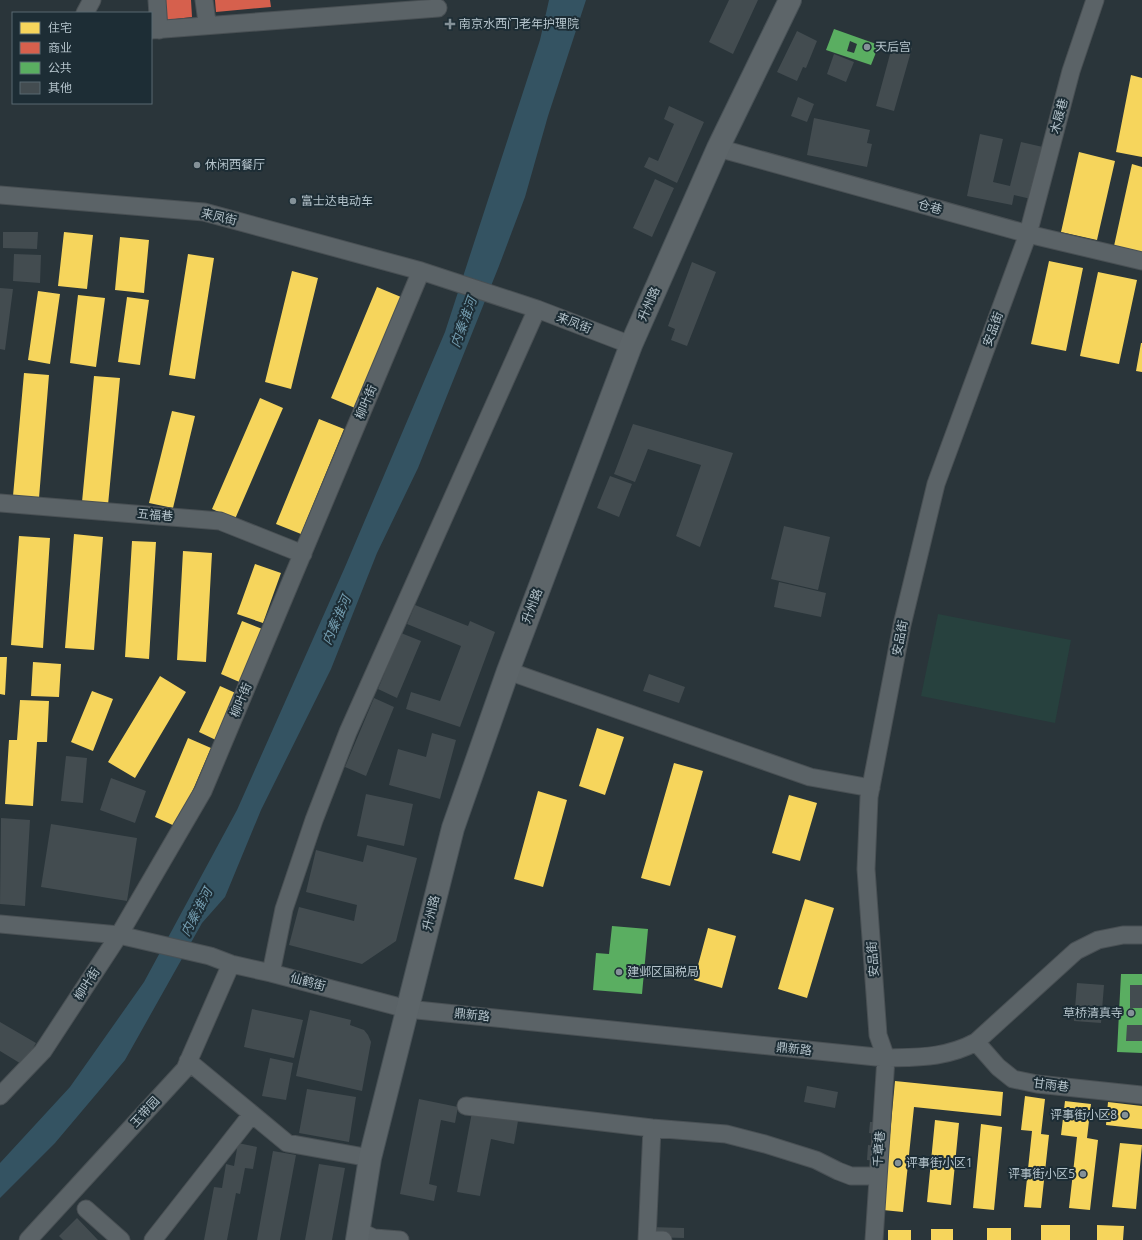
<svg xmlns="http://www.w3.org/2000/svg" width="1142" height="1240" viewBox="0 0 1142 1240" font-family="'Open Sans','Noto Sans SC',sans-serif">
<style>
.green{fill:#27413e}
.water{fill:#345362}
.homes{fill:#f6d55c}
.shops{fill:#d6604d}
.public{fill:#5aae61;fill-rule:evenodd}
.building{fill:#434c50}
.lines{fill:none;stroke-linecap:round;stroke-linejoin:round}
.minor-casing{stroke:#495054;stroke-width:19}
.major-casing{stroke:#485156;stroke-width:24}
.minor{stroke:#5b6367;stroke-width:17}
.major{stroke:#5d6569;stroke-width:22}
.poi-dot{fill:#849198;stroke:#1d2d35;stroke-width:1.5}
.labels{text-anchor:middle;stroke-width:4;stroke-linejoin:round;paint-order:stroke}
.poi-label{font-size:12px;fill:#b4c3cb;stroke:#1d2d35;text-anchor:start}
.street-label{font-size:12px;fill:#b4c3cb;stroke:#1d2d35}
.water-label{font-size:13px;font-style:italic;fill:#739caf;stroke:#1d2d35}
</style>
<rect width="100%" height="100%" fill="#2a353a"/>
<path class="green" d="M938,614l133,26 -16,83 -134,-27z"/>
<path class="water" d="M549,0h37l-38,116 -23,81 -26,69 -81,202 -41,85 -46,116 -70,141 -36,87 -23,26 -77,137 -70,83 -55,55v-35l70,-76 74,-105 93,-172 108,-243 100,-235 95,-292z"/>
<path class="homes" d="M1131,75l11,3v79l-26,-5z
M1079,152l36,9 -18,79 -36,-8z
M1132,164l10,3v85l-28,-6z
M64,232l29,3 -6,54 -29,-3z
M120,237l29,3 -5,53 -29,-3z
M188,254l26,4 -19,121 -26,-4z
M1049,261l34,7 -17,83 -35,-7z
M292,271l26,7 -27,111 -26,-7z
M1098,272l39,8 -18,84 -39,-8z
M377,287l24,10 -46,111 -24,-10z
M38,291l22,3 -10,70 -22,-4z
M78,295l27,3 -9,69 -26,-4z
M127,297l22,3 -9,65 -22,-3z
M1141,343h1v29l-6,-1z
M24,373l25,2 -10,123 -26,-2z
M94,376l26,2 -12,127 -26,-3z
M260,398l23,10 -48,111 -23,-10z
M172,411l23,5 -22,92 -24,-5z
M319,419l25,10 -43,105 -25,-10z
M74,534l29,3 -9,113 -29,-2z
M19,536l31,2 -7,110 -32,-3z
M132,541l24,1 -7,117 -24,-2z
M183,551l29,2 -6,109 -29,-2z
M255,564l26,9 -18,50 -26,-9z
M242,621l23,9 -21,54 -23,-10z
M0,657h7l-2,38 -5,-1z
M33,662l28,2 -2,33 -28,-1z
M160,676l26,16 -51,86 -27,-16z
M220,686l20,9 -22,46 -19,-9z
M92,691l21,8 -20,52 -22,-9z
M20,700l29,1 -2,41h-10l-4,64 -28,-2 4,-64h8z
M597,728l27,9 -19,58 -26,-9z
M188,738l23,10 -34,79 -22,-10z
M674,763l29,8 -33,115 -29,-8z
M538,791l29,9 -24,87 -29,-8z
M789,795l28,8 -17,58 -28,-8z
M805,899l29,9 -27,90 -29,-9z
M708,928l28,8 -14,52 -28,-8z
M895,1081l108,11 -2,24 -87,-9 -11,105 -20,-2z
M1025,1096l20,3 -4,35 8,1 -8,73 -17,-1 8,-76 -11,-1z
M1065,1101l26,3 -4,34 11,2 -8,70 -21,-2 8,-71 -16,-2z
M1108,1102l34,4v23l-36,-4z
M935,1120l24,3 -8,82 -24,-3z
M981,1124l21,3 -8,83 -21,-2z
M1120,1143l22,2 -6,64 -24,-2z
M1041,1225h29v15h-29z
M1097,1225l27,1 -1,14h-26z
M987,1228h24v12h-24z
M931,1229h22v11h-22z
M888,1230h23v10h-23z"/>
<path class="shops" d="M165,0h26l1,17 -25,3z
M215,0h55l1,7 -55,5z"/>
<path class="public" d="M834,29l45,16 -8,20 -45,-15zM850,41l7,3 -3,9 -7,-2z
M612,926l36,3 -6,65 -49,-4 3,-37 13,1z
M1121,974h21v79l-25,-1z"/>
<path class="building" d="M729,0h29l-25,54 -24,-12z
M797,31l20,10 -11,27 -3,-1 -6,14 -20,-9z
M893,43l19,5 -18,63 -18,-5z
M834,54l20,8 -8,20 -19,-8z
M798,97l16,7 -7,18 -16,-6z
M669,106l35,16 -27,61 -33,-16 5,-10 9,4 16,-37 -10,-5z
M814,118l56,12 -3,13 5,1 -5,23 -60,-12z
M980,134l23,5 -10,43 17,4 11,-44 22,5 -12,52 -17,-4 -2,10 -45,-9z
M655,179l19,9 -22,49 -19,-9z
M3,232h35l-1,17 -34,-1z
M14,254l27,1 -1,28 -27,-2z
M692,262l24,10 -29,74 -16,-6 4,-11 -7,-3z
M0,288l13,1 -8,61 -5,-1z
M633,424l100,29 -33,94 -24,-11 25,-71 -53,-16 -13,33 -21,-8z
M610,476l22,8 -13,33 -22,-9z
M784,526l46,11 -12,53 -47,-11z
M779,582l47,11 -5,24 -47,-10z
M415,605l53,21 2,-5 25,11 -35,95 -54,-18 5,-17 29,9 21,-55 -54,-22z
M401,633l20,8 -24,57 -19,-9z
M649,674l36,13 -6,16 -36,-12z
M374,698l20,9 -28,69 -21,-9z
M432,733l24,7 -16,59 -51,-14 9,-36 28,8z
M66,756l21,2 -4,45 -22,-2z
M111,778l35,13 -11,32 -35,-13z
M366,794l47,10 -9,42 -47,-10z
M1,818l29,2 -5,86 -25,-2z
M51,824l86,14 -10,63 -86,-14z
M367,845l50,13 -21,83 -34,23 -73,-19 10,-38 55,14 3,-16 -51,-13 10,-42 47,12z
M1077,983l27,2 -3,38 -27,-2z
M1130,985h12v23h-12z
M252,1009l51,11 -9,38 -50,-11z
M310,1010l41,10 -1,5 14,5 4,5 3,7 -9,49 -66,-15z
M0,1022l36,21 -13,22 -23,-14z
M1127,1025h15v16h-16z
M270,1058l23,5 -7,37 -24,-4z
M807,1086l31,6 -3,16 -31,-6z
M307,1089l49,8 -7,45 -50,-9z
M419,1099l39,8 -3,16 -14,-3 -12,64 8,2 -3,15 -34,-7z
M472,1112l46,9 -4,23 -23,-5 -11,57 -23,-4z
M870,1122h8l-1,12 -8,-1z
M238,1143l19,4 -4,22 -8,-1 -5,26 -4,-1 -9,47h-23l10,-53 8,1 4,-24 8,2z
M868,1145l9,1 -1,15 -9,-1z
M273,1151l23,4 -16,85h-23z
M319,1164l26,4 -13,72h-27z
M77,1218l21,22h-35l-4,-4z
M650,1227l34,1v10l-35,-1z"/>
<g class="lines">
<defs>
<path id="minor" d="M157,0l2,30
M204,0l3,22
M85,13l7,-13
M151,30l287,-22
M718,148l310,86 114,27
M0,195l204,17 217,59 116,38 94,36
M0,503l220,18 83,33
M508,671l302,106 61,11
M0,924l119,11 91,21 21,8 40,9 136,36 479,49c33,-1 60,0 90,-16l100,-91 22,-11 25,-5h19
M271,973l13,-64 30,-89 34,-88 189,-423
M976,1042l22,25 15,12 24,5 105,11
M188,1061l99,82 83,15
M0,1096l43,-45 76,-116 84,-144 218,-520
M466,1106l186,22 74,6 39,10 51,16 22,11 13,5h26
M86,1209l35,31
M359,1231l15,7 26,2
M28,1240l157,-171 46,-105
M153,1240l99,-126
M647,1240l5,-112
M649,1240h14
M874,1240l12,-182 -8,-23 -12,-166 3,-72 33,-172 34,-141 92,-250 43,-163 24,-71"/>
<path id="major" d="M357,1240l13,-82 83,-330 55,-157 123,-326 87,-197 72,-148"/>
</defs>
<use href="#minor" class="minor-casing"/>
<use href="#major" class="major-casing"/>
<use href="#minor" class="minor"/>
<use href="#major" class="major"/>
</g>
<g class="poi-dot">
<path d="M448 18h4v4h4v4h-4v4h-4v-4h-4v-4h4z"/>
<circle cx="867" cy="47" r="4"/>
<circle cx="197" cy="165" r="4"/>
<circle cx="293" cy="201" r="4"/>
<circle cx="619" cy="972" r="4"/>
<circle cx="1131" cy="1013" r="4"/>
<circle cx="1125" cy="1115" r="4"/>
<circle cx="898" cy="1163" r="4"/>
<circle cx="1083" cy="1174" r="4"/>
</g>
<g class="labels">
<g class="poi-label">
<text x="459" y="28">南京水西门老年护理院</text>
<text x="875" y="51">天后宫</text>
<text x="205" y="169">休闲西餐厅</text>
<text x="301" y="205">富士达电动车</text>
<text x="627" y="976">建邺区国税局</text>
<text x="1123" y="1017" text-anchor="end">草桥清真寺</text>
<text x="1117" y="1119" text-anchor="end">评事街小区8</text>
<text x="906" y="1167">评事街小区1</text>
<text x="1075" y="1178" text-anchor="end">评事街小区5</text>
</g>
<g class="street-label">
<text transform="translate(1059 116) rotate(-75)" y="4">木屐巷</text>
<text transform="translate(930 207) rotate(16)" y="4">仓巷</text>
<text transform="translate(219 217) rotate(13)" y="4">来凤街</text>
<text transform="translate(649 304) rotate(-66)" y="4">升州路</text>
<text transform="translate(574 323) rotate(21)" y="4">来凤街</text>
<text transform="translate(993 329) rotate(-70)" y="4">安品街</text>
<text transform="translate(366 402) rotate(-67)" y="4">柳叶街</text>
<text transform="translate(155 515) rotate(5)" y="4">五福巷</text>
<text transform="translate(532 606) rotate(-69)" y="4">升州路</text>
<text transform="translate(900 638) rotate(-79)" y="4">安品街</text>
<text transform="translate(241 700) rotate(-67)" y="4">柳叶街</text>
<text transform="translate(431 913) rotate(-76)" y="4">升州路</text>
<text transform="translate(873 959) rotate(-94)" y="4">安品街</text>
<text transform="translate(308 982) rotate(15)" y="4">仙鹤街</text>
<text transform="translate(87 984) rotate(-57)" y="4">柳叶街</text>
<text transform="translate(472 1015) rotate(6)" y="4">鼎新路</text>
<text transform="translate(794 1049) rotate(6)" y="4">鼎新路</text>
<text transform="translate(1051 1085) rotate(7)" y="4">甘雨巷</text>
<text transform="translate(145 1112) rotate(-47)" y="4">玉带园</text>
<text transform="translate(879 1149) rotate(-86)" y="4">千章巷</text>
</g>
<g class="water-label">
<text transform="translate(463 322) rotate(-70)" y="5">内秦淮河</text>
<text transform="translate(336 620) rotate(-66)" y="5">内秦淮河</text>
<text transform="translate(196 912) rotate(-62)" y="5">内秦淮河</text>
</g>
</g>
<rect x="12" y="12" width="140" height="92" fill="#1d2d35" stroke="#596971"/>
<rect x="20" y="22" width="20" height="12" fill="#f6d55c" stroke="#596971"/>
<text x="48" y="32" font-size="12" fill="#b4c3cb">住宅</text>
<rect x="20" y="42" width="20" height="12" fill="#d6604d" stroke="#596971"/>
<text x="48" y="52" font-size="12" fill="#b4c3cb">商业</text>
<rect x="20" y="62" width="20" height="12" fill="#5aae61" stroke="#596971"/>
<text x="48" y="72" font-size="12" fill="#b4c3cb">公共</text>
<rect x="20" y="82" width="20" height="12" fill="#434c50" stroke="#596971"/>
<text x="48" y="92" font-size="12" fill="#b4c3cb">其他</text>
</svg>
